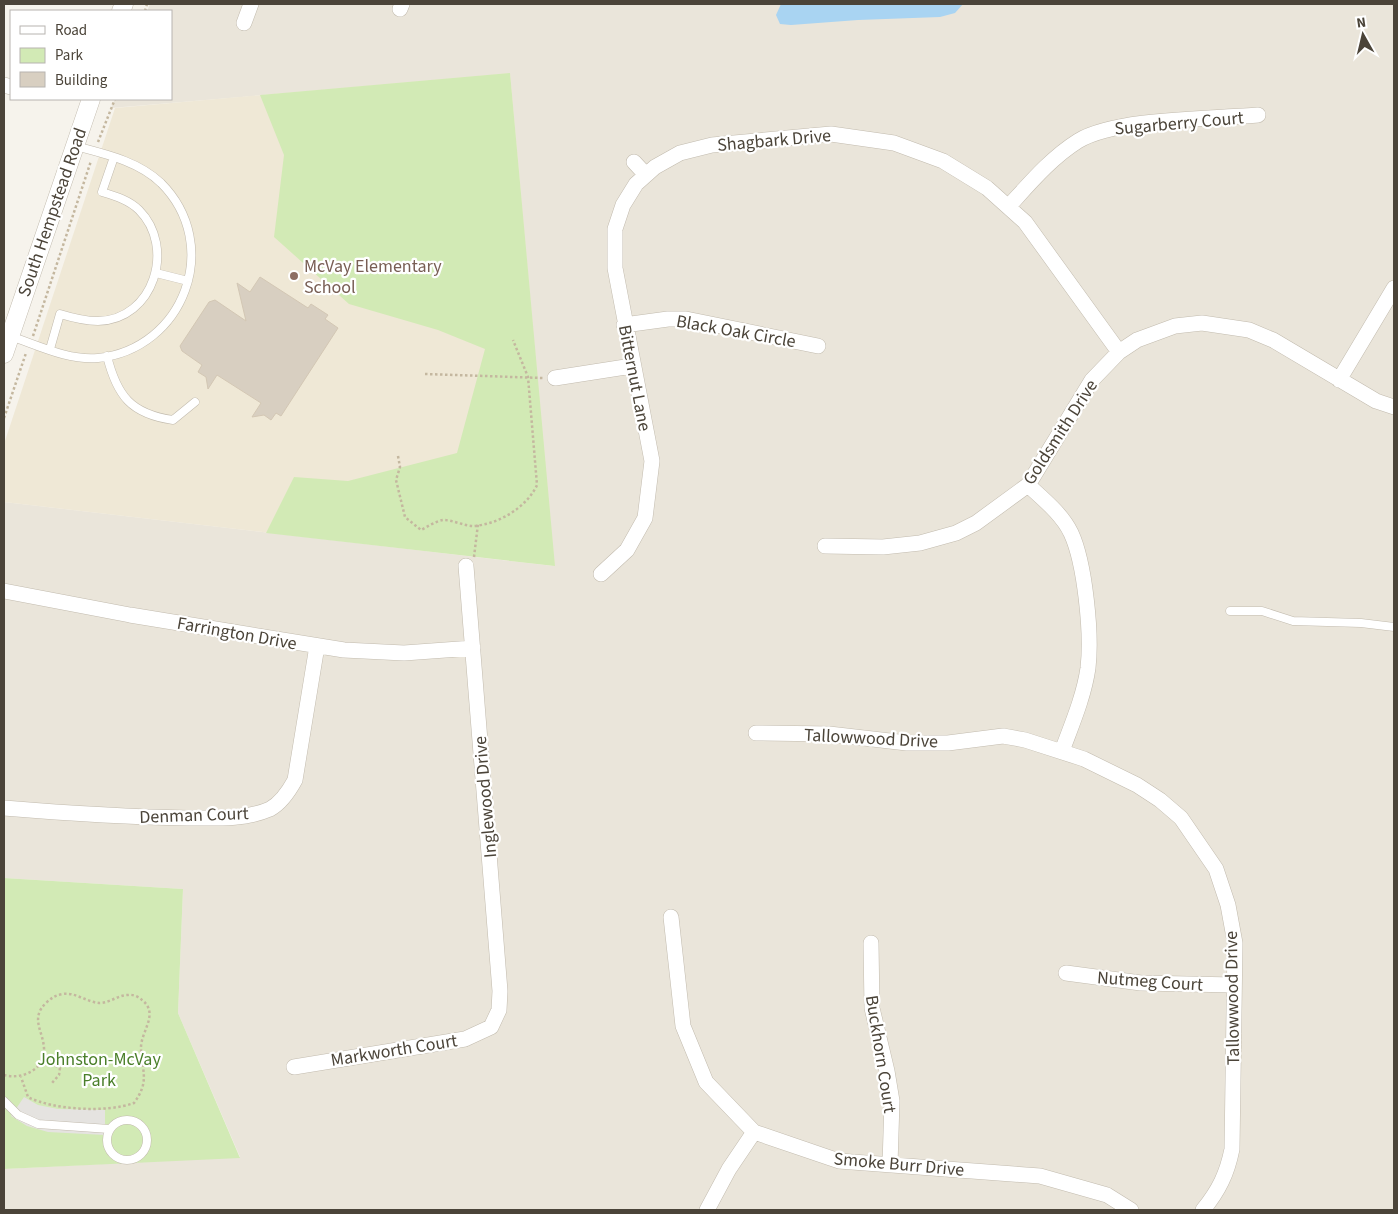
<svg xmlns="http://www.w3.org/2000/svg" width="1398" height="1214" viewBox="0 0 1398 1214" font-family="'Source Sans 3',sans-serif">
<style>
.residential{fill:#eae5da}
.education{fill:#efe8d6}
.green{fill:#d2eab5}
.parking{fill:#e5e3e0}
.water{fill:#a9d4f2}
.building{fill:#d8cfc1;stroke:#d3c7b4}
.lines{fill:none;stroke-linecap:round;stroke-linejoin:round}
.service-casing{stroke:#c2bbae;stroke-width:9}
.minor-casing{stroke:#c2bbae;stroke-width:16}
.tertiary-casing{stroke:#c2bbae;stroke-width:19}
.path{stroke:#c4b79f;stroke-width:2.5;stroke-dasharray:2.5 2.5;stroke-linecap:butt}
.service{stroke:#fff;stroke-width:8}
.minor{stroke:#fff;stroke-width:15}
.tertiary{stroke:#fff;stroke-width:18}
.education-dot{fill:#8d6e63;stroke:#fff;stroke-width:2}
.labels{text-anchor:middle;stroke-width:4.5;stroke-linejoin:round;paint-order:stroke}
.street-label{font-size:18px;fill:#4b4439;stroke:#fff}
.education-label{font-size:18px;fill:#785e54;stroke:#fff;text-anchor:start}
.park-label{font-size:18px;fill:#4a7f2a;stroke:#fff}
</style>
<rect width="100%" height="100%" fill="#f6f3ec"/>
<path class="residential" d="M150,4h1244v1206h-1390v-41l236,-12 -62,-144 5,-124 -179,-11v-376l550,64 -44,-492 -399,34 4,-9h56v-88h-24z"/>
<path class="education" d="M510,73l45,493 -551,-64v-58l111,-336z"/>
<path class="green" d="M510,73l45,493 -289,-33 28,-56 54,4 109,-28 28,-104 -47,-19 -89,-26 -75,-67 10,-82 -24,-60z
M4,878l179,11 -5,124 62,145 -236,11z"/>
<path class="parking" d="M24,1097l14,8 20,4 47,1v25l-57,-3 -21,-6 -16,-10z"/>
<path class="water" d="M781,4h182l-8,9 -15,4 -82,3 -67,5 -11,-1 -4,-9z"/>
<path class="building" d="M260,277l48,31 3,-4 17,11 -3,4 13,9 -57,88 -5,-3 -5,7 -7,-5 -12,2 9,-14 -44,-28 -9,14 -2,-12 -8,-5 4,-7 -20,-14 -2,-5 29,-44 6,-2 31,21 -9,-38 13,9z"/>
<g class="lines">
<defs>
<path id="service" d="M156,273l32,8
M10,336c27,9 59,25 88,22 86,-9 125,-113 63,-175 -23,-22 -56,-29 -86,-37
M50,349l10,-35c13,4 25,7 38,7 56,-1 78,-74 41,-111 -10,-10 -24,-14 -37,-18l12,-35
M107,356c10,40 24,58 66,64l22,-18
M1230,611h32l31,10 68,2 33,4
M4,1101l14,14 20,9 71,5
M107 1140a20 20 0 1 1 40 0a20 20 0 1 1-40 0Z"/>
<path id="minor" d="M400,9l2,-5
M244,23l7,-19
M4,85l7,2
M634,162l12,13
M1009,206c21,-23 42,-48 69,-65 38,-23 134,-22 180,-26
M624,325l44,-6h18l132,27
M555,378l77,-12
M1339,380l55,-92
M1028,485c15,14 34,29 43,48 14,30 21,101 17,135 -4,28 -16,56 -26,83
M825,546l58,1 37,-4 36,-10 20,-10 52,-38 64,-105 27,-28 18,-12 38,-14 27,-3 47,7 24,10 103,61 18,6
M601,574l26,-24 18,-32 7,-57 -37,-193v-39l8,-24 13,-21 19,-17 25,-14 32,-8 119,-11 63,9 49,18 44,27 38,34 94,130
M4,591l126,24 214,35 60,3 69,-5
M756,733l73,1 78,9h41l55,-7 22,4 59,19 53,26 23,15 21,18 35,51 12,36 7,38 -3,206c-5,25 -13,41 -29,61
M4,808c61,5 122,9 183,10 27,0 58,2 83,-9 11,-6 19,-18 25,-29l22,-134
M671,917l12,109 23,56 48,50 85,29 201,15 67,19 24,15
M871,943l1,65 15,63 5,30 -2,64
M1066,973l75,10 93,2
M294,1067l171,-28 26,-12 8,-17 1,-19 -34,-425
M707,1210l22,-41 25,-37"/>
<path id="tertiary" d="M121,11l3,-7
M4,354l87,-255"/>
</defs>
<use href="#service" class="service-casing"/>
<use href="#minor" class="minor-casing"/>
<use href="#tertiary" class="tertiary-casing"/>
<path class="path" d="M145,11l2,-7
M98,142l17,-43
M33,336l58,-175
M425,374l118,4
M4,418l22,-65
M398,456l2,11 -4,13 9,37 16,13c6,-3 15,-9 22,-10 10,0 21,6 31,6 25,-2 53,-19 63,-41l-9,-108 -15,-37
M474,557l4,-33
M42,1059l18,9 -1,7 -7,8
M4,1075c17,5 42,-5 40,-27 -1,-17 -14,-30 2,-45 5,-5 10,-8 17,-9 12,-2 24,8 36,9 11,0 19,-8 29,-8 5,-1 11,2 14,5 18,14 -2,32 -1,49 1,23 9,32 -7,54 -27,10 -81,7 -106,-6l-7,-20"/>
<use href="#service" class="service"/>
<use href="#minor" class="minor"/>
<use href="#tertiary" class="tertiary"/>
</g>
<circle class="education-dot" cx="294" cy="276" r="5"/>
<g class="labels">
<g class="street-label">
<text transform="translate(1179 123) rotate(-5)" y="6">Sugarberry Court</text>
<text transform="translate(774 140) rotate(-5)" y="6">Shagbark Drive</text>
<text transform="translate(52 212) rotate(-71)" y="6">South Hempstead Road</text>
<text transform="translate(736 331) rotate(10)" y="6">Black Oak Circle</text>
<text transform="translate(635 378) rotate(79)" y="6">Bitternut Lane</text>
<text transform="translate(1060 432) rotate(-57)" y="6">Goldsmith Drive</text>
<text transform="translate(237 633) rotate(10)" y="6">Farrington Drive</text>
<text transform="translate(871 738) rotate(3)" y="6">Tallowwood Drive</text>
<text transform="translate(485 797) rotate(-95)" y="6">Inglewood Drive</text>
<text transform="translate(194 815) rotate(-2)" y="6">Denman Court</text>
<text transform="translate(1150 981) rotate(4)" y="6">Nutmeg Court</text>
<text transform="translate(1232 998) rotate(-91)" y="6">Tallowwood Drive</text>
<text transform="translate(394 1050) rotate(-9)" y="6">Markworth Court</text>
<text transform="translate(881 1054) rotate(81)" y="6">Buckhorn Court</text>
<text transform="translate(899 1164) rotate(5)" y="6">Smoke Burr Drive</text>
</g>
<g class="education-label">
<text x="304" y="272">McVay Elementary<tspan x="304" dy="21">School</tspan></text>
</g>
<g class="park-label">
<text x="99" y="1065">Johnston-McVay<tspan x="99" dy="21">Park</tspan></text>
</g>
</g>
<rect width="1398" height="1214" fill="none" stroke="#4b4439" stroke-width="10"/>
<rect x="10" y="10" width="162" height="90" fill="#ffffff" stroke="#b7b4b0"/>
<rect x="20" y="26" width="25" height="8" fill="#ffffff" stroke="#b7b4b0"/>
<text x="55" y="35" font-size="15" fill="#4b4439">Road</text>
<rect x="20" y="48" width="25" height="15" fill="#d2eab5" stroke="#b7b4b0"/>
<text x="55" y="60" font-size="15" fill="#4b4439">Park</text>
<rect x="20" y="72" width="25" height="15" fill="#d8cfc1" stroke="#b7b4b0"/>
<text x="55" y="85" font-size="15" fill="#4b4439">Building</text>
<g transform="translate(1363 35) rotate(352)" stroke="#ffffff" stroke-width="4" paint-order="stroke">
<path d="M0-4L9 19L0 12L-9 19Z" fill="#4b4439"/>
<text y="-8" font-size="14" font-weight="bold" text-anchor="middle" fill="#4b4439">N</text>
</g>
</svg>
